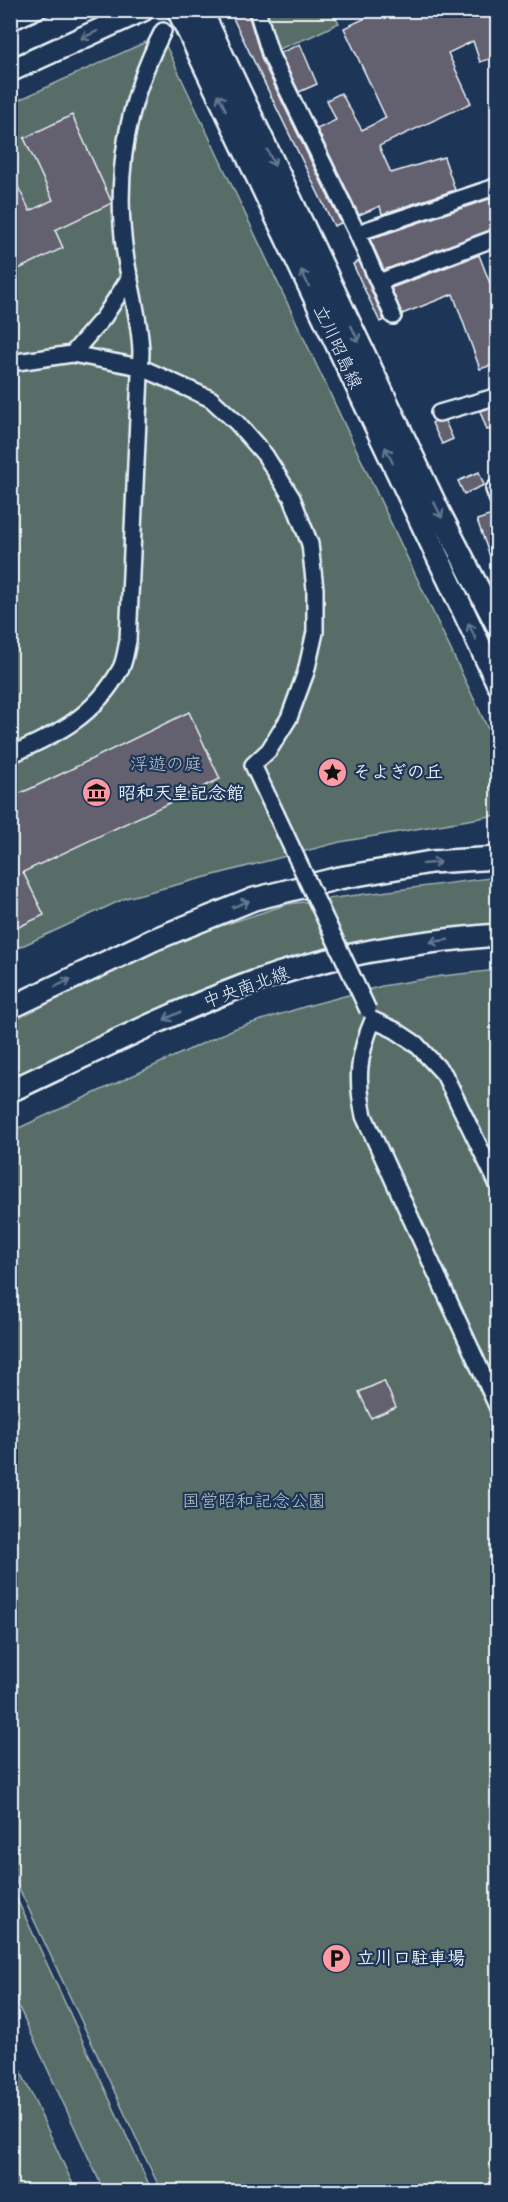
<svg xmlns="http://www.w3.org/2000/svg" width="508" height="2202" viewBox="0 0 508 2202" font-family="Pangolin,'Klee One',sans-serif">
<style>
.green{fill:#586d68;stroke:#a0afb0;stroke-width:1.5}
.building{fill:#64606f;stroke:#e8f1f8;stroke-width:1.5}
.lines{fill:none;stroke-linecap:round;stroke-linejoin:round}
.street-casing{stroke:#e8f1f8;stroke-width:20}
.secondary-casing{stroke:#e8f1f8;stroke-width:26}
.street{stroke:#1d3557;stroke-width:15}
.secondary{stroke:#1d3557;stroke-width:21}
.street-bridge-casing{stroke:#e8f1f8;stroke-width:20;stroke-linecap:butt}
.street-bridge{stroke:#1d3557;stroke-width:15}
.oneway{stroke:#64778f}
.labels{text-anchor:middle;stroke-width:4.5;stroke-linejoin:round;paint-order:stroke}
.street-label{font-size:18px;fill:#e8f1f8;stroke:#1d3557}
.park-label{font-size:18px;fill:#b6c3c6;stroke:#1d3557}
.poi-label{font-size:18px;font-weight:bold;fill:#e8f1f8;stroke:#1d3557;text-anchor:start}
</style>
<rect width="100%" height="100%" fill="#1d3557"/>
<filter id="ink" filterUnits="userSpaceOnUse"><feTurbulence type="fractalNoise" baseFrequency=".0167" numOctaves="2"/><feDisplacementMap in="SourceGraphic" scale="12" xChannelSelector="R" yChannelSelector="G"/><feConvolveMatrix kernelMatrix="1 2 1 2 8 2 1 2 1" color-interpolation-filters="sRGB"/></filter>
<g filter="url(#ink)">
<path class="green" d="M262,11h70l7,12 -29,14 -34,13z
M161,35l336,713v67l-157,27 -214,56 -115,53 -1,-847z
M497,877v51l-115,10 -75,17 -296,126 -1,-62 171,-80 107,-35z
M497,970v1221h-336l-150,-320 -1,-739 226,-104 71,-22 75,-20 60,-10z
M10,1886h1l141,305h-48l-93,-201z
M11,2050l65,141h-65z"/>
<path class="building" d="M229,10h18l15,50 79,163 -7,3z
M383,10h115v46l-18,6 -7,-21 -25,12 23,50 -92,43 12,27 53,-16 11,33 -73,24 -2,-8 -21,9 -42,-86 19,-9 -9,-20 14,-7 21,37 24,-12 -42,-90z
M300,44l17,40 -18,8 -19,-39z
M72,115l40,88 -57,27 8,18 -53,25v-102l20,40 23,-11 -29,-62z
M498,196v31l-114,43 -14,-31z
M479,255l19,49v59l-18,6 -27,-75 -51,20 -11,-26z
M359,261l25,59 -4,2 -19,-40 -8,-18z
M498,406v21l-11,3 -7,-19z
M435,421h10l8,18 -11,5 -10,-21z
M479,472l5,13 -20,9 -6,-13z
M498,513v60h-2l-19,-53z
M189,712l31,67 -197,93 21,43 -34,16v-134l20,-8z
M384,1381l12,26 -25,11 -12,-26z"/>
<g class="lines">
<defs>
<path id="street" d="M257,10l14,46 86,177 36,83
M357,233l141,-47
M379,282l119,-45
M72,354l32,-37 26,-40
M10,363l62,-9 68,13 71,32 26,24 28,32 27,43 18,46 5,45v43l-9,40 -17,46 -20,32 -16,15 23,49
M439,413l59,-17
M494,489l4,11
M10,755c48,-21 85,-39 111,-87 4,-8 5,-19 7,-27l13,-289c-1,-34 -11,-65 -16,-99 -11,-77 2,-153 38,-222
M498,1185l-54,-111 -28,-30 -21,-14 -22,-10c-15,35 -17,59 -9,96l134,292"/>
<path id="secondary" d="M178,10l320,674
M201,10l238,502 59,115
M10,45l77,-35
M10,71l133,-61
M10,1008l143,-68 101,-41 85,-21 92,-16 67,-4
M10,1091c78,-36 154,-75 233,-105 82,-31 168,-44 255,-51"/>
</defs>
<use href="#street" class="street-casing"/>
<use href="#secondary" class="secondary-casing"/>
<use href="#street" class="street"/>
<use href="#secondary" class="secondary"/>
<defs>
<path id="street-bridge" d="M276,814l92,196"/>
</defs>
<use href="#street-bridge" class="street-bridge-casing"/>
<use href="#street-bridge" class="street-bridge"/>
</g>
<defs><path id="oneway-shaft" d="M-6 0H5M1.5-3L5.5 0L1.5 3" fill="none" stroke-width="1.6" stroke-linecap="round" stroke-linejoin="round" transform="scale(1.5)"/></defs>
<g class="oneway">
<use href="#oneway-shaft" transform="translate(89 35) rotate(155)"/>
<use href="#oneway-shaft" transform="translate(222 102) rotate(-115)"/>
<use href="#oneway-shaft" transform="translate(271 158) rotate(65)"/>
<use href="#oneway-shaft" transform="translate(305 278) rotate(-115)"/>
<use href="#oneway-shaft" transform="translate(355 334) rotate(65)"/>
<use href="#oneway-shaft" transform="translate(389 455) rotate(-115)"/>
<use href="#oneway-shaft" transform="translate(438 510) rotate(64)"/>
<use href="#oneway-shaft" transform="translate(472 631) rotate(-115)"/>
<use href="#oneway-shaft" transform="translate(432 863) rotate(-6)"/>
<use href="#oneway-shaft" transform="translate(241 904) rotate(-22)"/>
<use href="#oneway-shaft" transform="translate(439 941) rotate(172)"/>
<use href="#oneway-shaft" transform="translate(63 983) rotate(-26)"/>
<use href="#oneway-shaft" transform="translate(172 1016) rotate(155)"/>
</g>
</g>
<defs>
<symbol id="sight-disc" viewBox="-11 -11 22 22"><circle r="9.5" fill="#ff9aa2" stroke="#1d3557"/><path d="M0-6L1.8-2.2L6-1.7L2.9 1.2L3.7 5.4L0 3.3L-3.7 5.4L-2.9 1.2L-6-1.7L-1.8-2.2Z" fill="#111"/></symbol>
<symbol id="museum-disc" viewBox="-11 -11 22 22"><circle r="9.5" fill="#ff9aa2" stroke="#1d3557"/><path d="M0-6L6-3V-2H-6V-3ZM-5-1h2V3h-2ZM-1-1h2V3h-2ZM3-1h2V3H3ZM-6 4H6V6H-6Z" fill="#111"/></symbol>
<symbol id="parking-disc" viewBox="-11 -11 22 22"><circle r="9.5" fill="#ff9aa2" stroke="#1d3557"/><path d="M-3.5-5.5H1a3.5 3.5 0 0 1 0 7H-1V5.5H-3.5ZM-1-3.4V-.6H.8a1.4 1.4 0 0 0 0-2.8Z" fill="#111"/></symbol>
</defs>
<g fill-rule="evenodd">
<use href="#sight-disc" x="316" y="756" width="33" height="33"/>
<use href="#museum-disc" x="80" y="776" width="33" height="33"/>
<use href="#parking-disc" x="320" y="1942" width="33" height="33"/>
</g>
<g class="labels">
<g class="street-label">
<text transform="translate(338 347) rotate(65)" y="6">立川昭島線</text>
<text transform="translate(246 987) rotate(-20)" y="6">中央南北線</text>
</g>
<g class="park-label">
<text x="166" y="770">浮遊の庭</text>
<text x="254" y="1507">国営昭和記念公園</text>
</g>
<g class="poi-label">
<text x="353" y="778">そよぎの丘</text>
<text x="118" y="799">昭和天皇記念館</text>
<text x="357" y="1964">立川口駐車場</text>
</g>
</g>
<rect width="508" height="2202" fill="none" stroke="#1d3557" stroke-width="36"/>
<rect x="18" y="18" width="472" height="2166" fill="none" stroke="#e8f1f8" stroke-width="2" filter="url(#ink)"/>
</svg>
